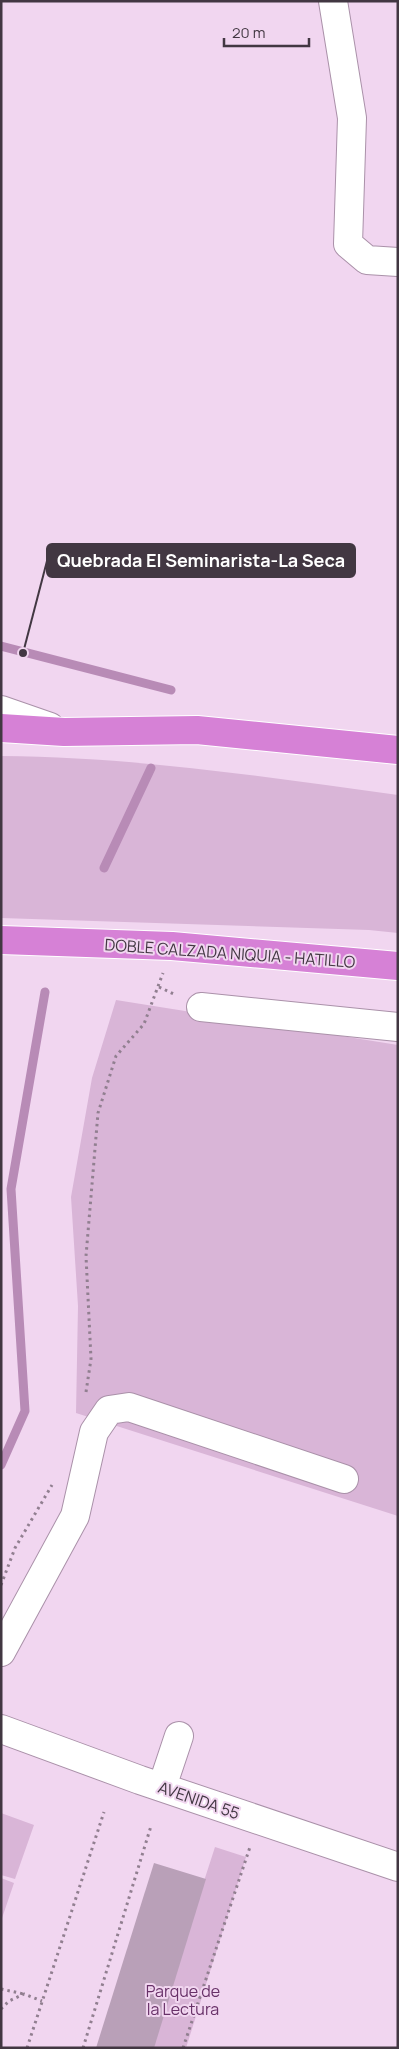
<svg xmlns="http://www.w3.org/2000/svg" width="399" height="2049" viewBox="0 0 399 2049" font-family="Manrope,sans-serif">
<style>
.green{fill:#d9b5d7}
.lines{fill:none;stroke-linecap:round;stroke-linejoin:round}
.stream{stroke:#b88bb6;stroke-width:9}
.building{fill:#b9a0b8}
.minor-casing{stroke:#aa91a9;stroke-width:30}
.highway-casing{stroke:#fff;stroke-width:30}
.path{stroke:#917f90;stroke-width:3;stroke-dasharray:2.5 4;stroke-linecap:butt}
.minor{stroke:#fff;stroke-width:28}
.highway{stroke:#d681d6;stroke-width:28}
.labels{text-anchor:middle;stroke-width:4;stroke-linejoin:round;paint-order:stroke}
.street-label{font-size:16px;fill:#423742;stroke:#f1d6f0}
.park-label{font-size:16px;fill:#683168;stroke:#f1d6f0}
.leader{fill:none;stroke:#423742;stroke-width:2}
.callout-dot{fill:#423742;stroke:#f1d6f0;stroke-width:2}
.callout{fill:#423742;stroke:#423742;stroke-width:2}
.callout-label{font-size:18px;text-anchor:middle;font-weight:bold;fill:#fff}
</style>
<rect width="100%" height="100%" fill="#f1d6f0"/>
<path class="green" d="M1,756c135,1 264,21 397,39v138l-29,-3 -368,-12z
M116,1000l282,45v471l-322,-103 2,-107 -7,-109 21,-119z
M1,1813l33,12 -19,54 -14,-4z
M215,1847l31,10 -60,191h-36z
M1,1878l13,5 -13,38z"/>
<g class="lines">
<path class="stream" d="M1,646l170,44
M104,868l47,-100
M1,1465l24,-54 -14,-222 34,-197"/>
</g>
<path class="building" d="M154,1863l52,16 -52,169h-58z"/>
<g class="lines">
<defs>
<path id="minor" d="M333,1l19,117 -4,126 19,16 31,2
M1,710l49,17
M201,1007l197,20
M1,1652l74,-136 19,-84 15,-22 20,-3 215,72
M1,1729l139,51 258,87
M162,1787l17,-51"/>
<path id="highway" d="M1,728l63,4 133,-2 201,20
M1,940l171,6 226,20"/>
</defs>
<use href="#minor" class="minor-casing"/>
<use href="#highway" class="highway-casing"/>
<path class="path" d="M159,987l17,8
M86,1392l5,-33 -5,-103 12,-143 18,-57 28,-32 19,-51
M1,1585l14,-37 37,-63
M1,1989l23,5
M1,2009l8,-8 15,-7 18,7
M27,2048l77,-236
M83,2048l68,-222
M183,2048l67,-201"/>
<use href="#minor" class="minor"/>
<use href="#highway" class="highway"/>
</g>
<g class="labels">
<g class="street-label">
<text transform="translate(230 953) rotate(4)" y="6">DOBLE CALZADA NIQUIA - HATILLO</text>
<text transform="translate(199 1800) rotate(19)" y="6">AVENIDA 55</text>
</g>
<g class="park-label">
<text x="183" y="1997">Parque de<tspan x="183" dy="18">la Lectura</tspan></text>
</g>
</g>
<path class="leader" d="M23 653L47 561"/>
<circle class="callout-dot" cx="23" cy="653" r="5"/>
<rect class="callout" x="47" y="544" width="308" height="33" rx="5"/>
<g class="callout-label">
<text x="201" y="567">Quebrada El Seminarista-La Seca</text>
</g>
<rect width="399" height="2049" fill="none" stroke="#423742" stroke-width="5"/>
<path d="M224 38v8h85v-8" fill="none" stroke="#423742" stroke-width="2.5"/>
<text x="232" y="38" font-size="15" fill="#423742" stroke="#f1d6f0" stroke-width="4" paint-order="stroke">20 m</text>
</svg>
